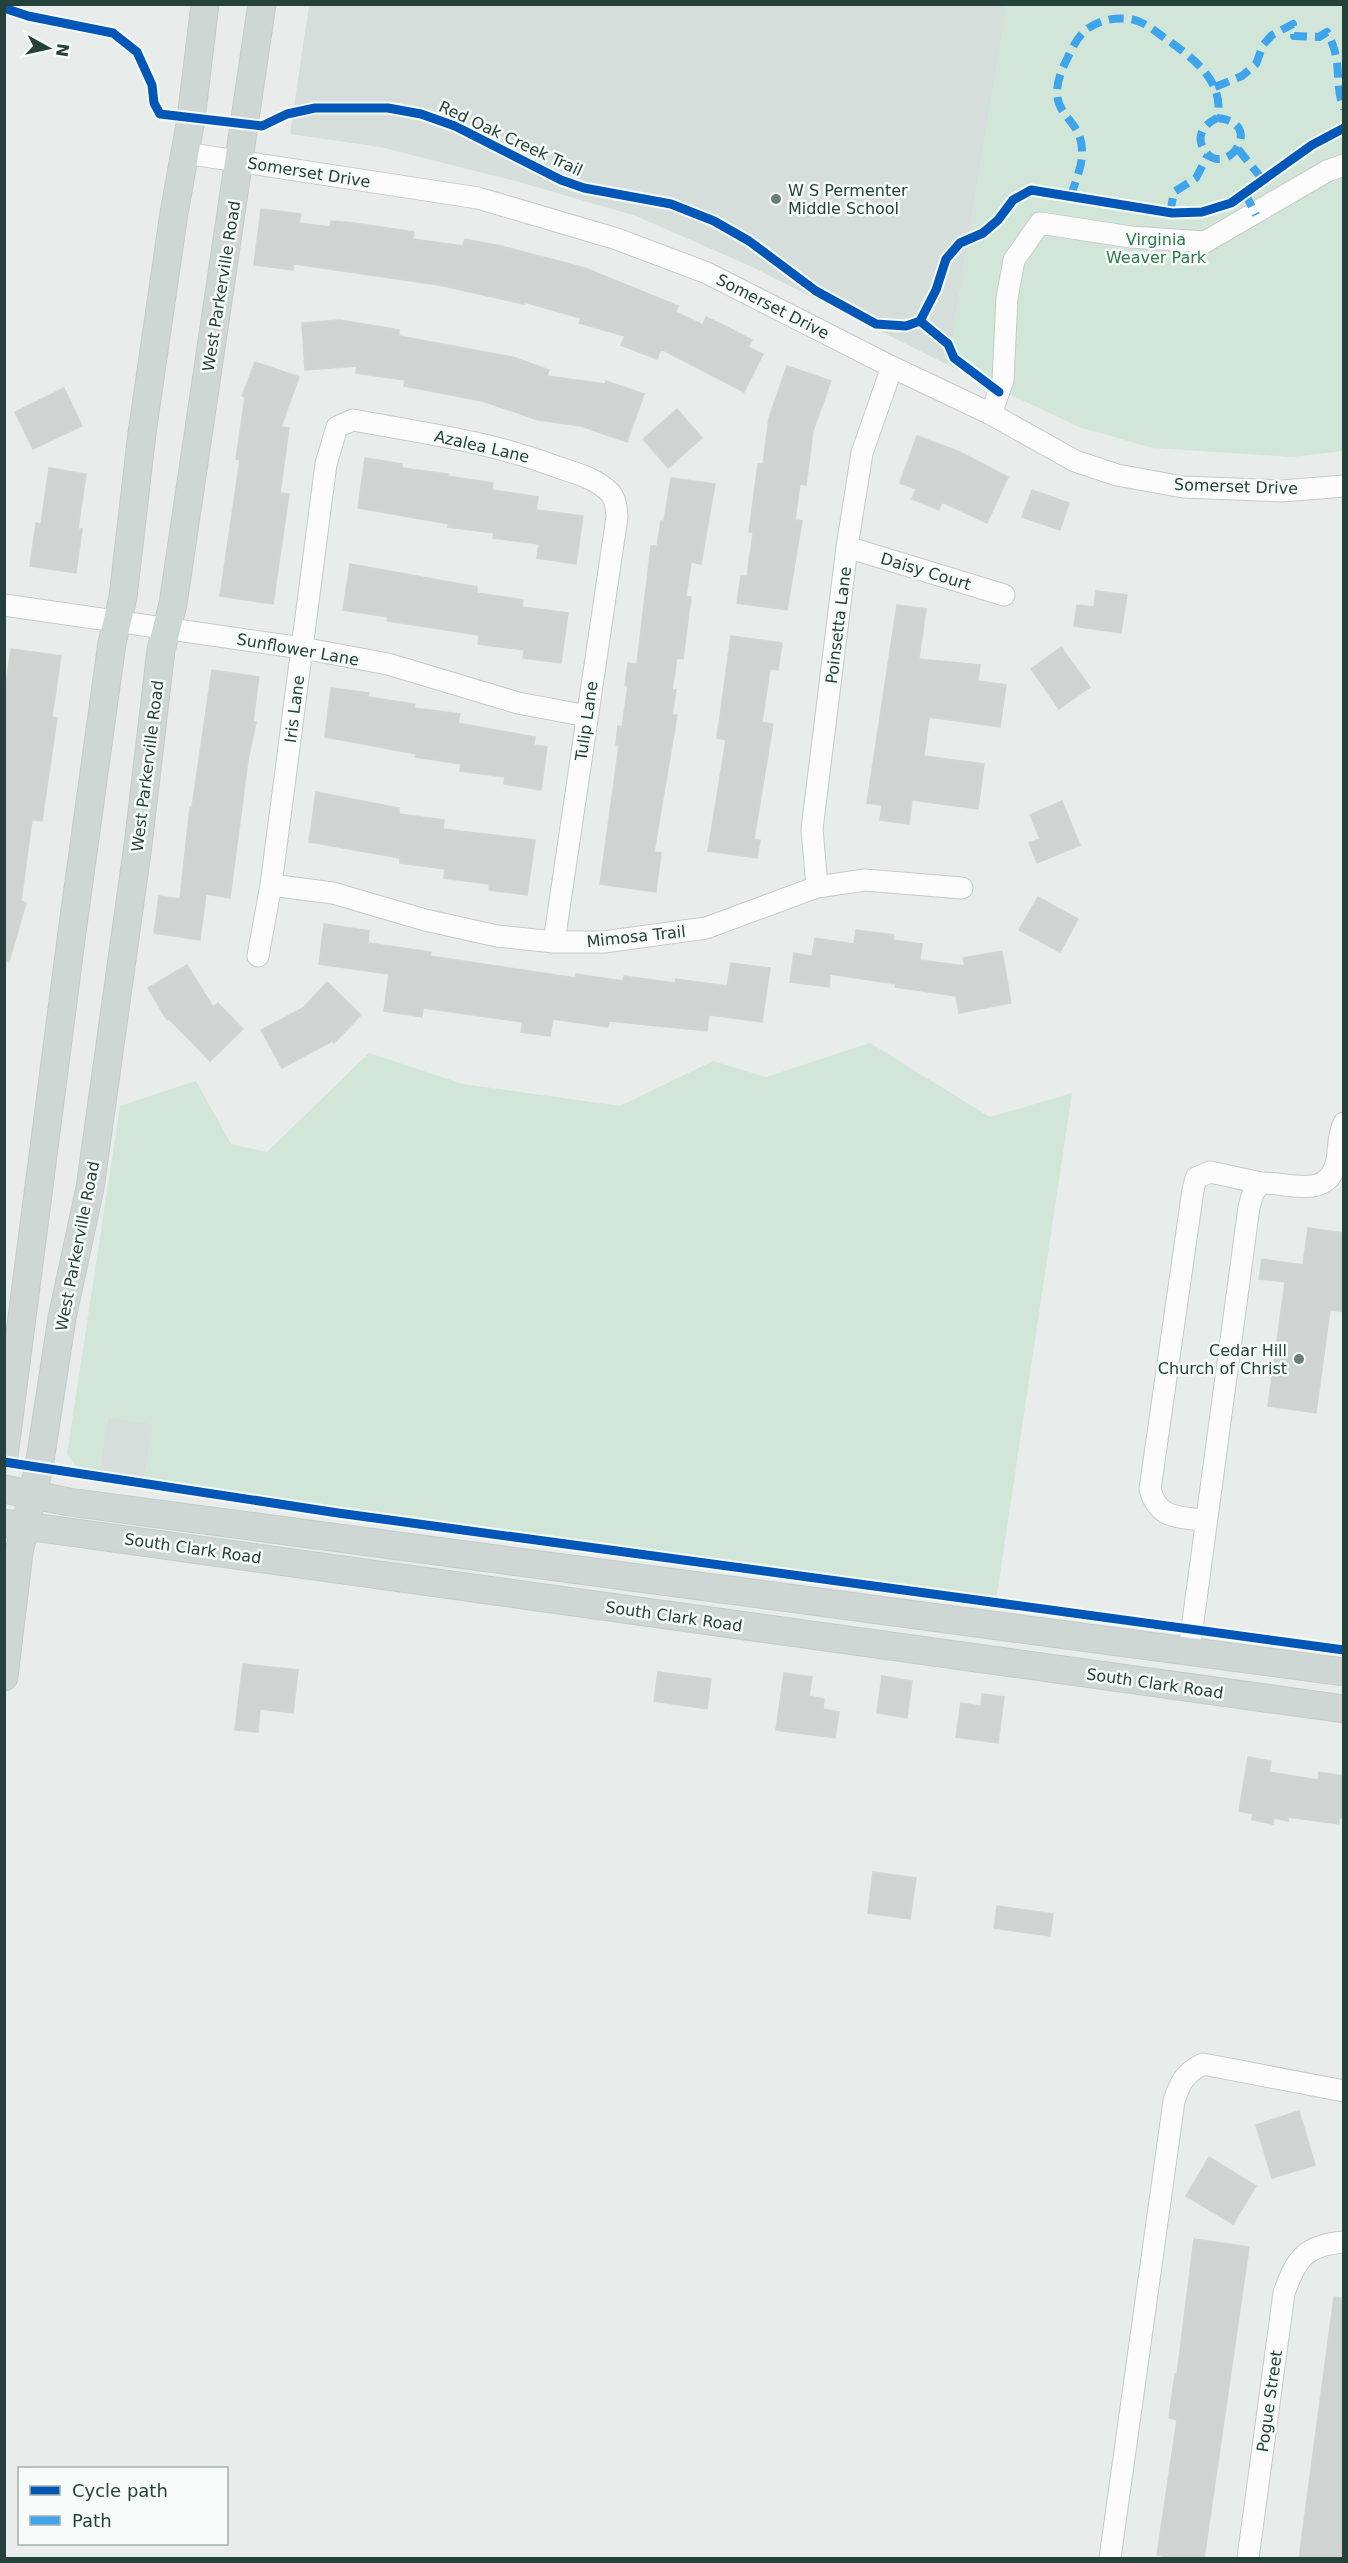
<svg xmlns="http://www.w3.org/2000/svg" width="1348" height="2563" viewBox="0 0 1348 2563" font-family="'DejaVu Sans',sans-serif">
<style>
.built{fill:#d6dedb}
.green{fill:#d1e6d8}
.building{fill:#cfd4d2;stroke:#d1d6d4;stroke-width:1.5}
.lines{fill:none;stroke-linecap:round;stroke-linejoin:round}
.minor-casing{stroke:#c5cac8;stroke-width:23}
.major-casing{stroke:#c3ccc9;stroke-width:29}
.minor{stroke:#fcfcfc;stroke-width:21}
.major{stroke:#cfd7d5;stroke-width:27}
.quiet{stroke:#3ea4ec;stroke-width:8;stroke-dasharray:15 8;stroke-linecap:butt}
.cycleway-casing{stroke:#f7fbf9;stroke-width:13}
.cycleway{stroke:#0057b8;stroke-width:9}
.poi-dot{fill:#697e78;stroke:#f7fbf9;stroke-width:2}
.labels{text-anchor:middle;stroke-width:5;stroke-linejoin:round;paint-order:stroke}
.street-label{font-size:16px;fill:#24423a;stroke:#f7fbf9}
.poi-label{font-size:16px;fill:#24423a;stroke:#f7fbf9;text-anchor:start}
.park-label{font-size:16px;fill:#2d7a4b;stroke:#f7fbf9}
</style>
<rect width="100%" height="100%" fill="#e8edeb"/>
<path class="built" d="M309,5h735l-57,121 -39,239 -198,-99 -114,-50 -117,-34 -139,-35 -90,-13z
M108,1417l46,7 -10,55 -45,-6z"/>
<path class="green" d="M1006,5h337v446l-51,6 -139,-9 -74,-21 -131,-62z
M870,1043l120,74 82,-24 -77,515 -851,-129 9,-55 -45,-6 -9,55 -20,-3 -12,-16 53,-348 76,-25 35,63 36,8 102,-99 94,31 157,22 93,-45 53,16z"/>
<path class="building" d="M261,209l40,5 -2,9 31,4 1,-6 23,2 60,9 -1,7 50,7 2,-7 36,7 84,22 93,38 -2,6 27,13 3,-8 19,9 27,14 -4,7 15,7 -19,38 -83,-43 -4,10 -36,-14 4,-9 -46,-13 2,-5 -57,-16v2l-85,-19 -145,-21 -1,6 -39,-5z
M340,320l59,10v6l114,21 36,13 -2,6 58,8 1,-3 38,13 -17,48 -46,-16 -43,-6 -56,-19 -78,-15 1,-6 -49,-7 1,-7 -52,4 -3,-47z
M255,362l44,15 -18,50 8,1 -9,65 9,1 -16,110 -53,-8 20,-136 -4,-1 9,-62 -3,-1z
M787,366l44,15 -18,50 -7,54 -6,-1 -5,36 7,1 -15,89 -50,-7 4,-27h6l6,-43 -4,-1 9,-68h5l6,-46z
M64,388l18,38 -49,23 -18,-37z
M677,409l25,29 -34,30 -25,-29z
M917,436l43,16 48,25 -21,46 -45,-21 -3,8 -27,-11 4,-10 -16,-6z
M365,458l37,6v4l46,6 -1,2 46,7 -1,7 46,7 -2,13 47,6 -7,48 -39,-6 2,-14 -46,-6 1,-5 -46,-6 1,-3 -91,-16z
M49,468l37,6 -8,55h4l-6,44 -46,-7 6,-43 5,1z
M671,478l44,6 -14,80 -10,-2 -5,34 5,1 -8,62 -6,-1 -5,32h4l-4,25h5l-23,137 7,1 -5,39 -56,-8 19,-138 -3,-1 2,-19 4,1 6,-41 -3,-1 3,-22 9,1 14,-118h6l4,-25h3z
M1032,490l37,13 -9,27 -38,-13z
M350,564l127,23v6l46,7 -1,7 46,6 -7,50 -38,-5 1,-8 -46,-6 1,-9 -92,-14 1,-4 -45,-7z
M1096,591l31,4 -6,38 -47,-7 3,-21 17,2z
M897,605l29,4 -7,50 61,6 -2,16 28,4 -6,42 -71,-10 -5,39 60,8 -6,45 -66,-9 -3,24 -29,-4 2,-15 -15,-2z
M731,636l51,7 -4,27 -8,-1 -8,53 11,2 -19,115 6,1 -3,18 -49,-7 18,-111 -9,-2z
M1061,647l29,40 -31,22 -28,-40z
M11,649l50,7 -9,61 5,1 -15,103 -10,-1 -11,81 5,2 -17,59 -5,-1v-264z
M212,670l47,7 -6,45h3l-8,38 -18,138 -24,-4 -6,46 -46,-7 5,-37 21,3 10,-92h2z
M331,688l38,5 -1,4 47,7 -1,4 46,6 -2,9 77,14 -1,8 13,2 -6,43 -37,-6 1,-7 -45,-6 1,-7 -46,-7 1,-3 -91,-17z
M316,792l83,16v6l45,6 -1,9 92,11 -8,55 -38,-5v-6l-45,-6 1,-9 -45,-6v-5l-91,-16z
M1062,801l18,44 -43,18 -8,-20 11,-4 -10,-24z
M1038,897l40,22 -18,33 -41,-22z
M324,924l45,7 -1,12 63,9 -1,4 146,22v-4l47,7 1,-5 51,7 1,-4 51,7 4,-23 39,5 -8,54 -53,-7 -2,16 -98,-10 -1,6 -55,-8 -3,17 -29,-4 2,-10 -100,-14 -1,9 -38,-6 5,-37 -70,-10z
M856,930l38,5 -1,5 29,4 -2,16 45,6 -2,-8 39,-7 9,52 -52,10 -3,-17 -61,-9 1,-3 -66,-10 -1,13 -39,-5 4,-29 18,3 3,-18 39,6z
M187,965l26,42 5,-4 25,26 -33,32 -41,-42 -2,1 -19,-32z
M327,982l34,33 -27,28 -2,-2 -50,27 -21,-38 42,-22z
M1308,1228l36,5v79l-14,-2 -14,103 -48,-7 17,-124 -26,-3 3,-20 41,6z
M243,1664l55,6 -5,43 -33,-4 -2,23 -23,-2z
M658,1672l53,7 -4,30 -53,-8z
M784,1673l28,4 -3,19 15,3 -1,10 16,3 -4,26 -59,-8z
M882,1676l30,5 -5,37 -30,-5z
M982,1694l22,3 -6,46 -42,-6 5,-34 20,3z
M1248,1757l23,4 -2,11 49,8 1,-8 25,4v42h-4l-1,6 -51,-7v4l-14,-3 -1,6 -21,-4 1,-6 -14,-3z
M873,1872l43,6 -6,41 -42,-6z
M997,1906l56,8 -3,22 -56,-8z
M1299,2111l16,54 -43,13 -16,-53z
M1209,2157l47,29 -23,38 -47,-28z
M1194,2239l55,8 -45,312h-24l-23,-4 20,-135 -8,-2 6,-44 2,1z
M1334,2297l10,1v261h-45z"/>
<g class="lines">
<defs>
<path id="minor" d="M185,153l293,45 139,41 90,34 185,94 99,47 84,47 42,14 66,12 99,4 62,-5
M991,414l12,-34 4,-82 7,-38 26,-37 91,14 74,5 122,-71 17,-6
M847,547l157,48
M4,605l298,43 86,16 130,39 69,13
M271,885l62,8 92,27 72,16 57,6h50l102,-14 111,-41 48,-7 97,8
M817,887l-5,-58 35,-282 15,-94 30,-86
M258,956l13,-71 55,-421 11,-37 16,-7c70,13 140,22 207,48 16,5 33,10 46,21 10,7 10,17 11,28l-63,425
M1206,1521c-27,-5 -48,-1 -56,-32l43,-299 3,-12 14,-6 51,11
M1189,1651l60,-444 4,-14 8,-10c28,-1 68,18 76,-23 2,-12 1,-26 7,-37
M1110,2558l64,-457c6,-19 11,-28 29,-37l141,27
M1248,2558l36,-265c12,-34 21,-48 60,-51"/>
<path id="major" d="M4,1456l68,-524 40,-289 11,-46 19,-164 32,-220 17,-94 14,-115
M4,1489l65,13 1275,170
M4,1523l1340,186
M4,1677l15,-125 20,-85 23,-149 28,-130 48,-343 23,-195 12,-46 89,-600"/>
</defs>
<use href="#minor" class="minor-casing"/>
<use href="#major" class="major-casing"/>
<use href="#minor" class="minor"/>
<use href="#major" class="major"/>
<path class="quiet" d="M1215,87l27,-11 14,-12 7,-19 9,-10 21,-11 1,12 25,1 8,-5c17,31 6,49 17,77
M1238,149l25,31
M1245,193l11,22
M1071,196c4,-14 12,-31 11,-45 0,-38 -42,-34 -17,-88 5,-10 12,-27 22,-34 13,-9 28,-12 43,-10 14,2 25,12 36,20 26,18 60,43 51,79 -14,7 -22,19 -12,33 21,29 62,-29 12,-33
M1170,213l4,-21 22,-14 12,-23"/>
<defs>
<path id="cycleway" d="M4,8l24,8 85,17 24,19 15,33 2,18 6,11 102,12 25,-12 28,-6h73l33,6 34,12 106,54 23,8 87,16 43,17 35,20 67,50 60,33 30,2 14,-5 16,-31 10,-31 14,-16 23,-10 15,-13 15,-20 18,-10 141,23 30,-1 29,-9 81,-58 32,-17
M920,321l28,23 6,14 45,34
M4,1462l334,51 1006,137"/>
</defs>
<use href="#cycleway" class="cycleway-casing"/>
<use href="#cycleway" class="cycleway"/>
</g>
<g class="poi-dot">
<circle cx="776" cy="199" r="6"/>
<circle cx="1299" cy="1359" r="6"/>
</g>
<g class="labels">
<g class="street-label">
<text transform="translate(511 138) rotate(25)" y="6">Red Oak Creek Trail</text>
<text transform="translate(309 172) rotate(9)" y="6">Somerset Drive</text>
<text transform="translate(221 286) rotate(-81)" y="6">West Parkerville Road</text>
<text transform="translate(773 306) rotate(27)" y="6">Somerset Drive</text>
<text transform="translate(482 446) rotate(13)" y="6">Azalea Lane</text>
<text transform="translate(1236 486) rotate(2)" y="6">Somerset Drive</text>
<text transform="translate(926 571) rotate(17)" y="6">Daisy Court</text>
<text transform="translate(838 625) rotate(-83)" y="6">Poinsetta Lane</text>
<text transform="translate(298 649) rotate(10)" y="6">Sunflower Lane</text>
<text transform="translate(294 709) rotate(-83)" y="6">Iris Lane</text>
<text transform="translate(586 721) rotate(-82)" y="6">Tulip Lane</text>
<text transform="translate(147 766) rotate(-83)" y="6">West Parkerville Road</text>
<text transform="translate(636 936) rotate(-6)" y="6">Mimosa Trail</text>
<text transform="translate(77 1246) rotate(-79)" y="6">West Parkerville Road</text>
<text transform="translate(193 1548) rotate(8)" y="6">South Clark Road</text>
<text transform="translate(674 1616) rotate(8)" y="6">South Clark Road</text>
<text transform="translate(1155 1683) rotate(8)" y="6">South Clark Road</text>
<text transform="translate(1269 2401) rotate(-82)" y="6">Pogue Street</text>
</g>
<g class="poi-label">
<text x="788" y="196">W S Permenter<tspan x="788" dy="18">Middle School</tspan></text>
<text x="1287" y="1356" text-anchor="end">Cedar Hill<tspan x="1287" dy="18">Church of Christ</tspan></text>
</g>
<g class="park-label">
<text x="1156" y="245">Virginia<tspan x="1156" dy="18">Weaver Park</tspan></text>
</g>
</g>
<rect width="1348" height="2563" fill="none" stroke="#24423a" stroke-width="12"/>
<rect x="18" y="2467" width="210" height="78" fill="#f7fbf9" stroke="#a3b1ad" stroke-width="1.5"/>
<rect x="30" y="2486" width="30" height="9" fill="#0057b8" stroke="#a3b1ad" stroke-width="1.5"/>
<text x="72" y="2497" font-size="18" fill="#24423a">Cycle path</text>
<rect x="30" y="2516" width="30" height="9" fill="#3ea4ec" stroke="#a3b1ad" stroke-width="1.5"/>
<text x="72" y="2527" font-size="18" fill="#24423a">Path</text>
<g transform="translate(48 48) rotate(98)" stroke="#f7fbf9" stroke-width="4.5" paint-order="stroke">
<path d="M0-4.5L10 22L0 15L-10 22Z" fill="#24423a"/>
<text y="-9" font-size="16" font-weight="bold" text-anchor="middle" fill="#24423a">N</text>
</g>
</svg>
